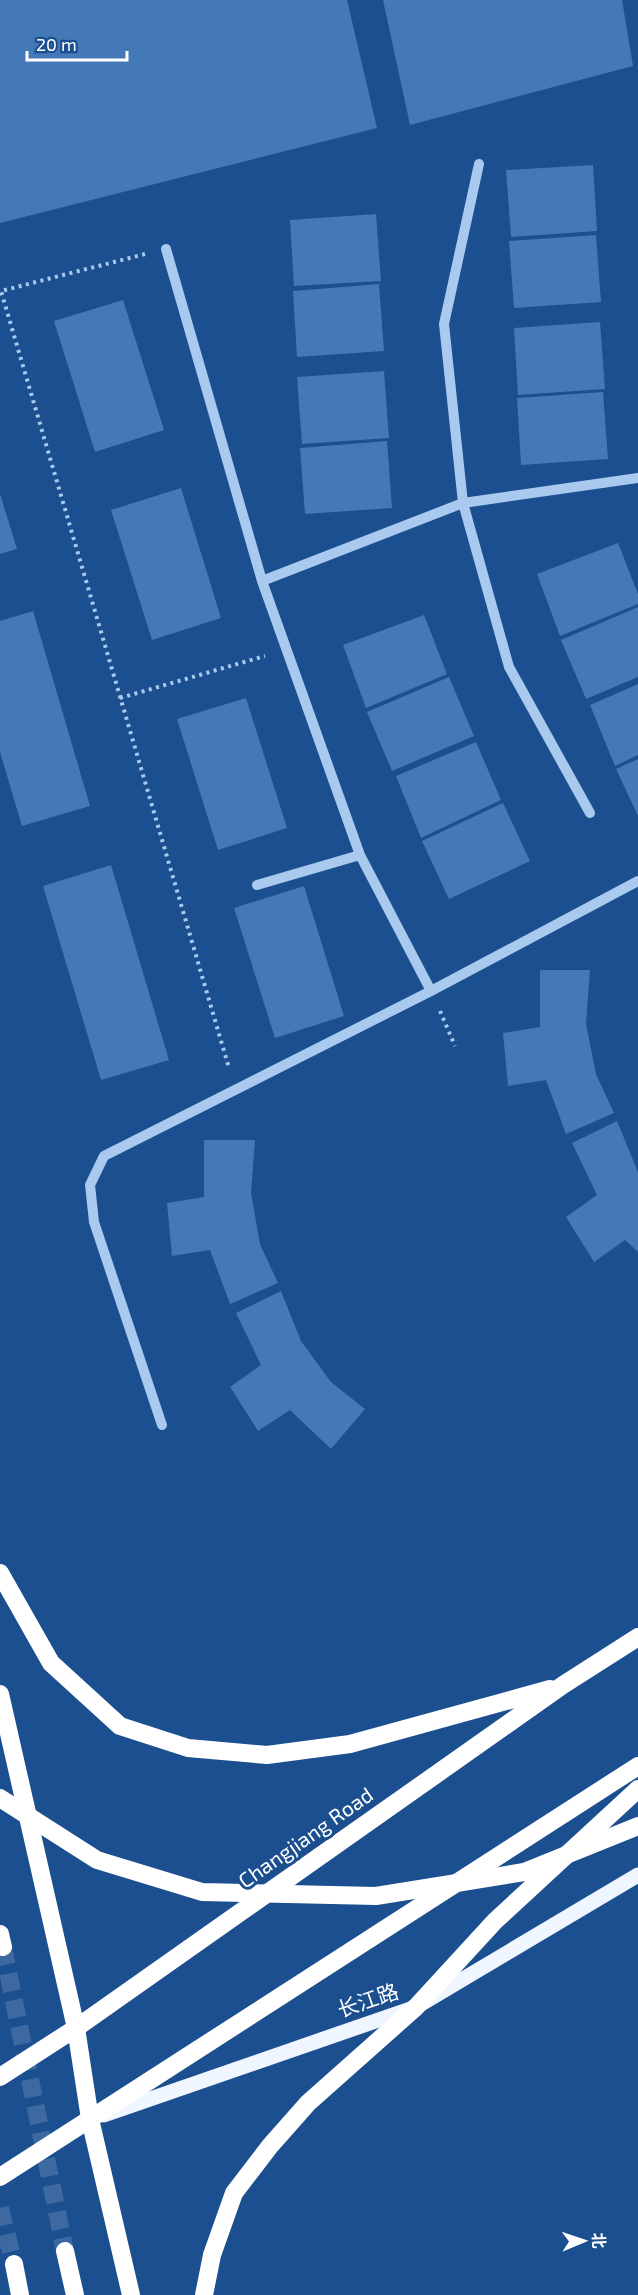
<svg xmlns="http://www.w3.org/2000/svg" width="638" height="2295" viewBox="0 0 638 2295" font-family="'Exo 2','Noto Sans SC',sans-serif">
<style>
.building{fill:#4478b7}
.lines{fill:none;stroke-linecap:round;stroke-linejoin:round}
.highway-tunnel{stroke:#3d69a0;stroke-width:18;stroke-dasharray:18 9;stroke-linecap:butt}
.path{stroke:#a9c9ee;stroke-width:4;stroke-dasharray:3 4.5;stroke-linecap:butt}
.minor{stroke:#a9c9ee;stroke-width:10}
.major{stroke:#f0f6ff;stroke-width:15}
.highway{stroke:#fff;stroke-width:18}
.highway-bridge{stroke:#fff;stroke-width:18}
.labels{text-anchor:middle;stroke-width:6;stroke-linejoin:round;paint-order:stroke}
.street-label{font-size:21px;fill:#fff;stroke:#1b4f8f}
</style>
<rect width="100%" height="100%" fill="#1b4f8f"/>
<path class="building" d="M0,0h347l30,128 -377,95z
M383,0h239l11,66 -223,59z
M593,165l4,66 -86,6 -5,-67z
M376,214l5,67 -87,5 -4,-66z
M596,235l5,67 -87,6 -5,-67z
M379,284l5,67 -87,6 -4,-66z
M123,300l41,130 -69,22 -41,-131z
M600,322l5,67 -87,6 -4,-67z
M384,371l5,67 -87,6 -5,-67z
M603,392l5,67 -87,6 -4,-67z
M387,441l5,67 -87,6 -5,-66z
M181,488l40,130 -69,22 -41,-130z
M0,494l17,55 -17,5z
M618,543l20,51v10l-78,32 -23,-62z
M638,607v70l-52,22 -25,-59z
M33,611l57,195 -68,20 -22,-74v-131z
M424,615l23,59 -81,34 -23,-63z
M449,677l25,59 -82,35 -25,-59z
M638,684v71l-23,11 -25,-61z
M246,698l41,130 -69,22 -41,-131z
M476,742l25,58 -80,38 -25,-62z
M638,759v57l-22,-47z
M503,803l27,58 -81,38 -27,-58z
M111,865l58,195 -68,20 -58,-194z
M304,886l40,130 -69,22 -41,-130z
M540,970h50l-4,54 10,50 18,39 -48,21 -20,-54 -38,6 -5,-53 37,-6z
M617,1121l21,51v80l-13,-12 -31,22 -28,-45 31,-22 -25,-52z
M204,1140h51l-4,53 9,51 18,39 -48,21 -20,-54 -38,6 -5,-53 37,-6z
M281,1291l20,50 30,41 34,27 -34,40 -41,-39 -32,21 -28,-44 31,-22 -25,-52z"/>
<g class="lines">
<path class="highway-tunnel" d="M3,1947l62,304
M0,2208l14,56"/>
<path class="path" d="M145,254l-144,37 228,777
M120,698l145,-42
M440,1011l15,35"/>
<path class="minor" d="M479,164l-35,160 19,179 46,164 81,146
M166,249l96,332 98,274 71,136
M262,581l201,-78 175,-25
M257,885l103,-30
M162,1425l-68,-203 -4,-37 14,-29 327,-165 207,-110"/>
<path class="major" d="M104,2115l312,-108 222,-132"/>
<path class="highway" d="M0,1573l51,90 69,63 68,22 79,7 83,-11 200,-55
M0,1694l76,334 14,91 41,176
M0,1934l3,13
M0,2077l76,-49 487,-343 75,-48
M0,2177l638,-411
M65,2251l10,44
M14,2264l6,31
M204,2295l8,-40 22,-62 36,-47 38,-43 108,-96 79,-86 143,-132"/>
<path class="highway-bridge" d="M0,1798l97,62 105,32 174,4 148,-24 114,-46"/>
</g>
<g class="labels">
<g class="street-label">
<text transform="translate(306 1838) rotate(-35)" y="7">Changjiang Road</text>
<text transform="translate(368 2001) rotate(-19)" y="7">长江路</text>
</g>
</g>
<g transform="translate(584 2241) rotate(88)" stroke="#1b4f8f" stroke-width="4.5" paint-order="stroke">
<path d="M0-4.5L10 22L0 15L-10 22Z" fill="#ffffff"/>
<text y="-9" font-size="16" font-weight="bold" text-anchor="middle" fill="#ffffff">北</text>
</g>
<path d="M27 51v9h100v-9" fill="none" stroke="#ffffff" stroke-width="3"/>
<text x="36" y="51" font-size="18" fill="#ffffff" stroke="#1b4f8f" stroke-width="4.5" paint-order="stroke">20 m</text>
</svg>
